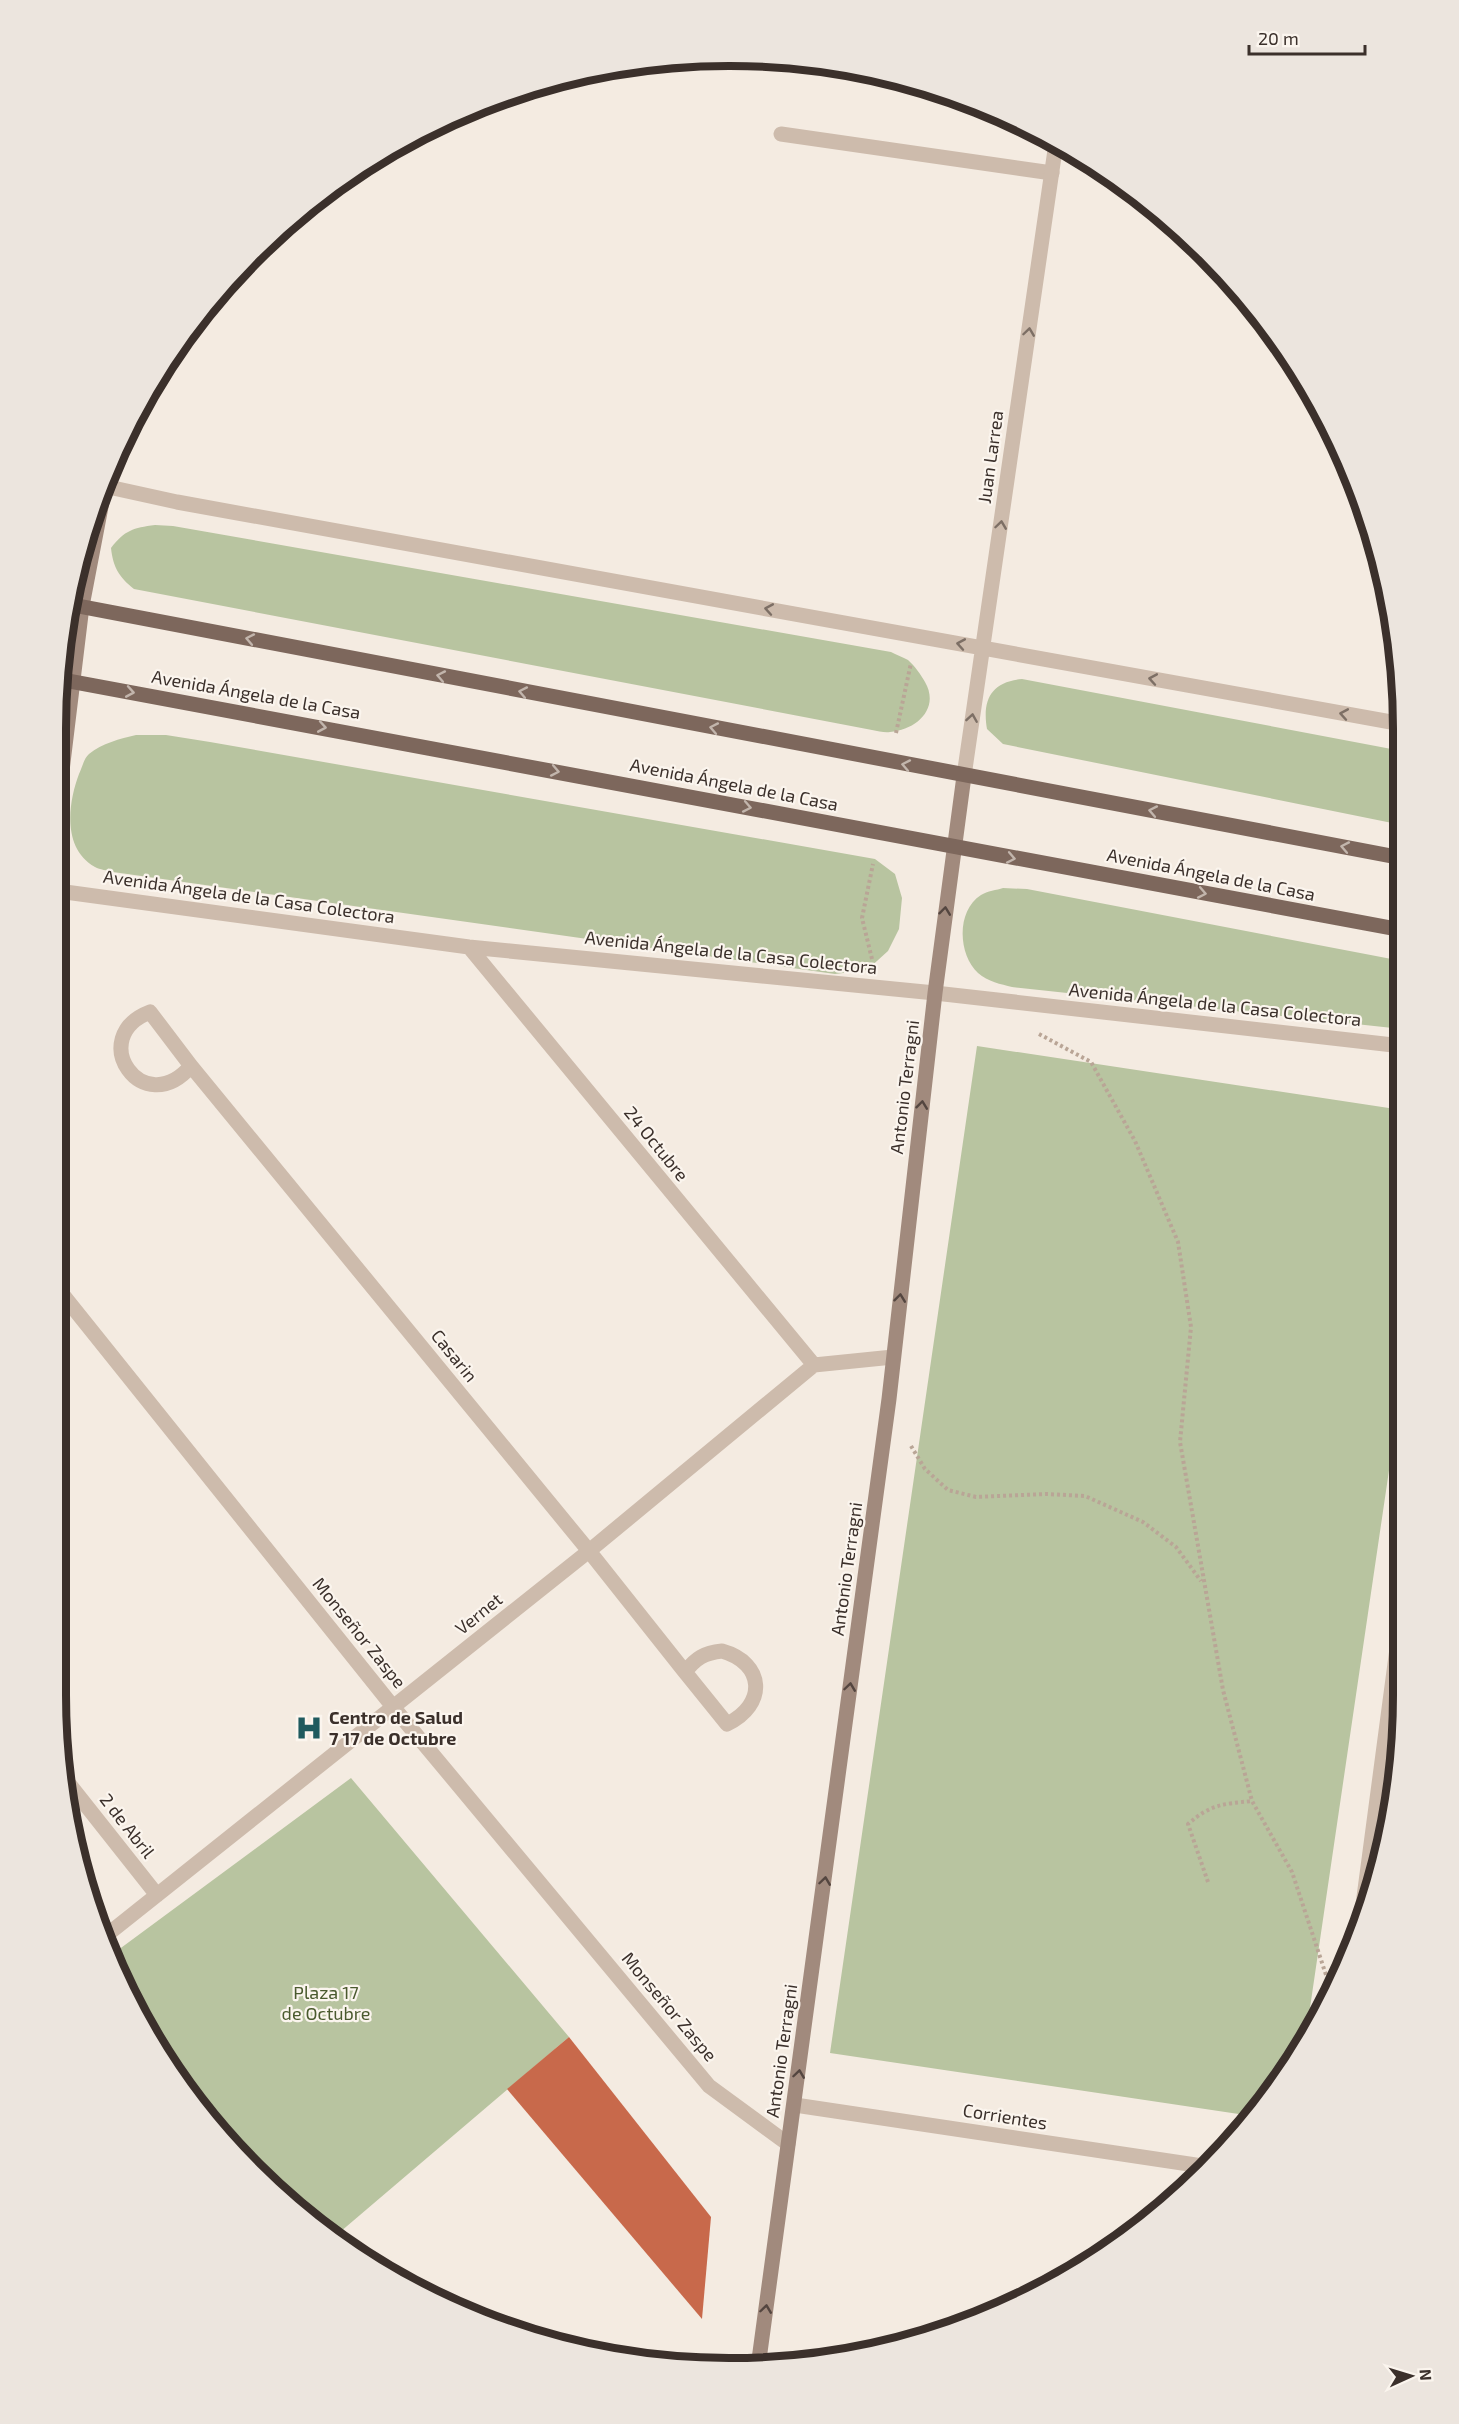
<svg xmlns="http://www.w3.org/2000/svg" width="1459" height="2424" viewBox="0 0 1459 2424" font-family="'Exo 2',sans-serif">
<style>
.park{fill:#b8c4a0}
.building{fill:#c8694b}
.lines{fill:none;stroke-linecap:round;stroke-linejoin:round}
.path{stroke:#b9a596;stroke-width:4;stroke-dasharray:3 3;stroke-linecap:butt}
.lane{stroke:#cdbbac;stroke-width:15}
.street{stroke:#cdbbac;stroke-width:15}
.secondary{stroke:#a18a7d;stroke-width:15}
.primary{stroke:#7d675c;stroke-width:15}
.oneway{stroke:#7d6f65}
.oneway2{stroke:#c2b5ac}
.oneway3{stroke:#544640}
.labels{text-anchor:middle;stroke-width:4.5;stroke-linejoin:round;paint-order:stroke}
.street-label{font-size:18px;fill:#3b302b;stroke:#fbf5ee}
.poi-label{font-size:18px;font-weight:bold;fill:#3b302b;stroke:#fbf5ee;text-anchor:start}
.park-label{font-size:18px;fill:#4a5a2e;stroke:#fbf5ee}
.rim{fill:none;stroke:#3b302b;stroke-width:8}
</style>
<rect width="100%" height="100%" fill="#f4ebe1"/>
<path class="park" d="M155,525l18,1 718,126c5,3 12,5 17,8 7,6 13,15 17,22 15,26 -8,48 -35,50 -5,1 -12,-1 -18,-2l-738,-141c-15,-12 -21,-22 -23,-41 14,-18 22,-20 44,-23z
M1022,679l380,72v74l-399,-81 -16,-15c-5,-29 4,-47 35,-50z
M136,735h30l44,7 665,117 20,15 7,24 -3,31 -11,22 -21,19 -32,4 -722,-102c-6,-2 -13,-2 -18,-5 -33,-18 -27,-64 -16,-93 3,-6 5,-16 10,-20 13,-11 31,-15 47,-19z
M1003,888l24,1 375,72v68l-390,-42c-11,-3 -24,-5 -34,-14 -20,-19 -22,-62 3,-78 6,-4 16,-5 22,-7z
M977,1046l425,64v272l-96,653 -16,34 -38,47 -422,-63z
M351,1778l218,259 -236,201 -14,-9 -124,-124 -70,-112 -15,-37z"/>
<path class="building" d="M569,2037l142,180 -9,102 -195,-230z"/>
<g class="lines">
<path class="path" d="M896,733l15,-70
M872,959l-10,-41 11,-54
M1039,1034l52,28 44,79 43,101 13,85 -11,115 43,248 29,111 40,71 38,115
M911,1446l14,23 23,21 28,7 70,-3 39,2 58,26 33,25 25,34
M1208,1882l-20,-58c23,-20 35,-20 64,-23"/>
<path class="lane" d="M781,134l271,39"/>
<path class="street" d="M104,486l73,16 1225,222
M964,776l92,-633
M58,891l411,56 466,46 467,53
M469,947l345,418
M150,1012l41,54c-48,56 -106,-29 -41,-54z
M191,1066l398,485 96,121
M59,1290l335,418 315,378 79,58
M722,1651c43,12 45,54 5,73l-42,-52c11,-14 19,-19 37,-21z
M66,1780l91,115
M1360,1927l42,-316
M103,1938l486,-387 225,-186 79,-8
M795,2105l414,62"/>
<path class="secondary" d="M57,812l25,-206 23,-120
M758,2367l131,-968 46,-406 29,-217"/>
<path class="primary" d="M73,605l1329,253
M58,679l1344,251"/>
</g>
<defs><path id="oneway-chevron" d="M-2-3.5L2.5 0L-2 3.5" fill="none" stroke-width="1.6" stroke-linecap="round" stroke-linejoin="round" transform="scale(1.5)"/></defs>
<g class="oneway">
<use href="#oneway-chevron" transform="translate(1029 332) rotate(-82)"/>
<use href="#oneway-chevron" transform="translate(1001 525) rotate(-82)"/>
<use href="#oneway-chevron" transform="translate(769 609) rotate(-170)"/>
<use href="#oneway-chevron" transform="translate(961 644) rotate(-170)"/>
<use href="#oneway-chevron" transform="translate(1153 679) rotate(-170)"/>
<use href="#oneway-chevron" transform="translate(1344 714) rotate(-170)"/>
<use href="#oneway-chevron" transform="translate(972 718) rotate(-81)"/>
</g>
<g class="oneway2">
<use href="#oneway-chevron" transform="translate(250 639) rotate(-169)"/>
<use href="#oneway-chevron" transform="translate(441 676) rotate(-169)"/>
<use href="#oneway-chevron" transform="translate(130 692) rotate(10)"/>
<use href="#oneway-chevron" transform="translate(523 692) rotate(-169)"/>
<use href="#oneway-chevron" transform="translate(322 727) rotate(10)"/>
<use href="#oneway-chevron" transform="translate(714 728) rotate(-169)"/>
<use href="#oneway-chevron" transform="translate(906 765) rotate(-169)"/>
<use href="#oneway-chevron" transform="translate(555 771) rotate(11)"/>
<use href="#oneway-chevron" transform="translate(747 807) rotate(11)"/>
<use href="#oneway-chevron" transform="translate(1153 811) rotate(-169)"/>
<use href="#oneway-chevron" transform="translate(1345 847) rotate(-169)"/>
<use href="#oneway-chevron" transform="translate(1011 858) rotate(11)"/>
<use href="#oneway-chevron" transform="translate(1202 893) rotate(11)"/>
</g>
<g class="oneway3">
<use href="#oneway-chevron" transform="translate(945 911) rotate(-83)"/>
<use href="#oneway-chevron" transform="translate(922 1105) rotate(-83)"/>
<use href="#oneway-chevron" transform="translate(900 1298) rotate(-83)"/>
<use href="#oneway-chevron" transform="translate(850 1687) rotate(-82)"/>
<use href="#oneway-chevron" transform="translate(825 1881) rotate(-82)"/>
<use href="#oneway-chevron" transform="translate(799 2074) rotate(-82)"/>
<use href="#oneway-chevron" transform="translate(766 2309) rotate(-82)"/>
</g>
<defs>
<symbol id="hospital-bare" viewBox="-9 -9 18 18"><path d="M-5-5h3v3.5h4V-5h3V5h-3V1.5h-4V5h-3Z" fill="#1f5a5e" stroke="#fbf5ee" stroke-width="2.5" paint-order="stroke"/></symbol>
</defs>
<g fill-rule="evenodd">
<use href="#hospital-bare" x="290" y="1709" width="38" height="38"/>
</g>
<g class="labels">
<g class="street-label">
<text transform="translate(991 457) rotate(-82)" y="6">Juan Larrea</text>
<text transform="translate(256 695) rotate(10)" y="6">Avenida Ángela de la Casa</text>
<text transform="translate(734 785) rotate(11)" y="6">Avenida Ángela de la Casa</text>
<text transform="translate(1211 875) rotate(11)" y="6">Avenida Ángela de la Casa</text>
<text transform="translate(249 897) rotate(8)" y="6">Avenida Ángela de la Casa Colectora</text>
<text transform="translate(731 953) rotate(6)" y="6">Avenida Ángela de la Casa Colectora</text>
<text transform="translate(1215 1005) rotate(6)" y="6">Avenida Ángela de la Casa Colectora</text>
<text transform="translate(905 1087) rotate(-83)" y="6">Antonio Terragni</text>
<text transform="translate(656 1144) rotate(51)" y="6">24 Octubre</text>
<text transform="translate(454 1356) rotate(51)" y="6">Casarin</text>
<text transform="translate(847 1569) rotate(-82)" y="6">Antonio Terragni</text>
<text transform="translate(479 1614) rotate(-39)" y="6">Vernet</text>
<text transform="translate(359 1633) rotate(51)" y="6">Monseñor Zaspe</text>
<text transform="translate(127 1826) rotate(52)" y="6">2 de Abril</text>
<text transform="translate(669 2007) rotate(50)" y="6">Monseñor Zaspe</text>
<text transform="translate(782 2051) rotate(-82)" y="6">Antonio Terragni</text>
<text transform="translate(1005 2117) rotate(9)" y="6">Corrientes</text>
</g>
<g class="poi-label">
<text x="329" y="1724">Centro de Salud<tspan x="329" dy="21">7 17 de Octubre</tspan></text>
</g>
<g class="park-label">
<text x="326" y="1999">Plaza 17<tspan x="326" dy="21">de Octubre</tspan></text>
</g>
</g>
<path d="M0 0H1459V2424H0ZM729 66H730A663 663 0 0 1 1393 729V1695A663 663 0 0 1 730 2358H729A663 663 0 0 1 66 1695V729A663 663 0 0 1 729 66Z" fill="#ece5de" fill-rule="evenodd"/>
<path class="rim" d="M729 66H730A663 663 0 0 1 1393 729V1695A663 663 0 0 1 730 2358H729A663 663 0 0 1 66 1695V729A663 663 0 0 1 729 66Z"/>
<g transform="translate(1411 2376) rotate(86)" stroke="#fbf5ee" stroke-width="4.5" paint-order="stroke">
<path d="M0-4.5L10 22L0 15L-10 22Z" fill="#3b302b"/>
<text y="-9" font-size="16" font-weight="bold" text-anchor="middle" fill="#3b302b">N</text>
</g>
<path d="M1249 45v9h116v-9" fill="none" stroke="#3b302b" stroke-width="3"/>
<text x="1258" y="45" font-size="18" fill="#3b302b" stroke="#fbf5ee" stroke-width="4.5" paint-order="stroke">20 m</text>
</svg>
